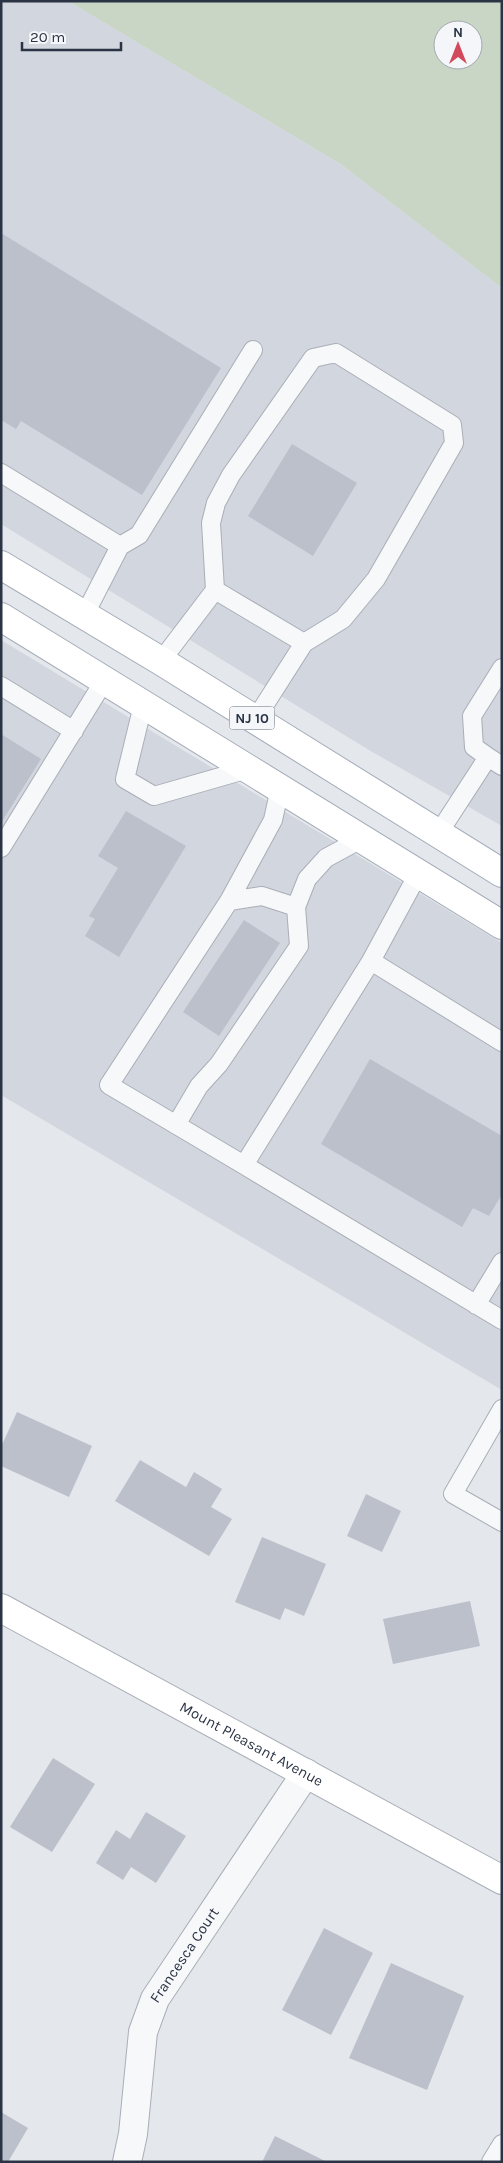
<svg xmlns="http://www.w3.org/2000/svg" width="503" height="2163" viewBox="0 0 503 2163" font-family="Karla,sans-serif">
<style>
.built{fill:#d2d6de}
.green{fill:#c9d6c5;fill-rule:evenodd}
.building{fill:#bbc0ca}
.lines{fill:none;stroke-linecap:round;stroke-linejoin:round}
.lane-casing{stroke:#a9aeb7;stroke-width:20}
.street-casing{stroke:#a9aeb7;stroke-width:30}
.secondary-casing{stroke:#a9aeb7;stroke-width:30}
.primary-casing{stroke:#a3abb8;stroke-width:30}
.lane{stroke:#f7f8fa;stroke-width:18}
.street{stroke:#f7f8fa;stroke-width:28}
.secondary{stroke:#fff;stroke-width:28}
.primary{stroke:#fff;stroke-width:28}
.labels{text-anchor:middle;stroke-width:5;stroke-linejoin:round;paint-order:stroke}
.shield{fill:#f4f6f9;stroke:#676e7b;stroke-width:1}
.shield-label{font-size:14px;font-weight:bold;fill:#2b3445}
.street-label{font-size:15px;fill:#2b3445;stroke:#f4f6f9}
</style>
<rect width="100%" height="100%" fill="#e4e7ec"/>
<path class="built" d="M1,1h67l274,164 160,123v538l-133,-76 -368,-226z
M1,640l501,303v447l-501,-295z"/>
<path class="green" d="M68,1h434v287l-160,-123zM443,30h30v30h-30z"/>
<path class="building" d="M1,233l220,135 -79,127 -121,-74 -5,8 -15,-9z
M292,444l65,39 -44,73 -65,-40z
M1,734l40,25 -40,64z
M126,811l60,35 -67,111 -34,-21 10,-17 -6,-3 29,-48 -20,-12z
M244,920l36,23 -61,93 -36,-24z
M370,1059l132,77v58l-13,22 -16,-8 -11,19 -141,-83z
M17,1412l75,34 -23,51 -68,-31v-19z
M140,1460l46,27 8,-15 28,17 -11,18 21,12 -23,37 -94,-55z
M366,1494l35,17 -19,41 -35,-16z
M262,1537l64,27 -22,52 -19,-8 -5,12 -45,-18z
M470,1601l10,45 -87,18 -10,-45z
M53,1758l42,26 -43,68 -42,-25z
M146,1812l40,24 -30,47 -25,-16 -8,13 -27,-17 20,-33 14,9z
M324,1928l49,25 -42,82 -49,-25z
M391,1963l73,33 -37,94 -78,-32z
M1,2112l27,16 -20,34h-7z
M275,2136l52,26h-65z"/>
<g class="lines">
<defs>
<path id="lane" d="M1,473l119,73
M215,590l89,53
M84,616l36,-70 19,-11 114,-185
M161,661l54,-71 -4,-67 5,-20 15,-28 82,-117 23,-5 116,72 2,18 -78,136 -33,40 -39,24 -49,77
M1,686l73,45
M143,705l-18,74 29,17 94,-27
M488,757l14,9
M438,834l50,-77 -14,-10 -2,-31 30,-48
M1,848l103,-167
M418,874l-47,87 -127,204 258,155
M229,901l33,-5 34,11
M371,961l131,81
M176,1125l23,-39 20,-22 80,-118 -3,-39 11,-28 19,-21 35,-19
M244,1165l-135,-80 120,-184 44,-81 7,-32
M476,1305l26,-43
M502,1409l-49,85 49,28
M491,2162l11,-18"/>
<g id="street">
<path id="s1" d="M127,2162l6,-28 10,-102 12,-33 151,-226"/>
</g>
<g id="secondary">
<path id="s2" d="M1,1608l501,272"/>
</g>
<path id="primary" d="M1,565l160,96 341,212
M1,617l501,308"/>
</defs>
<use href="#lane" class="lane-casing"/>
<use href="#street" class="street-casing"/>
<use href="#secondary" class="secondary-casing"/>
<use href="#primary" class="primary-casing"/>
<use href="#lane" class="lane"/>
<use href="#street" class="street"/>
<use href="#secondary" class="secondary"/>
<use href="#primary" class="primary"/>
</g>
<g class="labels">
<rect class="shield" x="229.5" y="706.5" width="45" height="23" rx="4"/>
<g class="shield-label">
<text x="252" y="723">NJ 10</text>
</g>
<g class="street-label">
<text dy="5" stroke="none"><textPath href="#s2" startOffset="285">Mount Pleasant Avenue</textPath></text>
<text dy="5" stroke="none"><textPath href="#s1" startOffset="219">Francesca Court</textPath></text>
</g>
</g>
<rect width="503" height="2163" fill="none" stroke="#2b3445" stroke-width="5"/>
<g transform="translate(458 45)"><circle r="24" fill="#f4f6f9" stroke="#a4a8b1"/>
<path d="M0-4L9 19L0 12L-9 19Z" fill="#d1495b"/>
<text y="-8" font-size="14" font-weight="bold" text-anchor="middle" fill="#2b3445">N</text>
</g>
<path d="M22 42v8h99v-8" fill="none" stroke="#2b3445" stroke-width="2.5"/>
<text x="30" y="42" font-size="15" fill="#2b3445" stroke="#f4f6f9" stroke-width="4" paint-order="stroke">20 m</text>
</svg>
